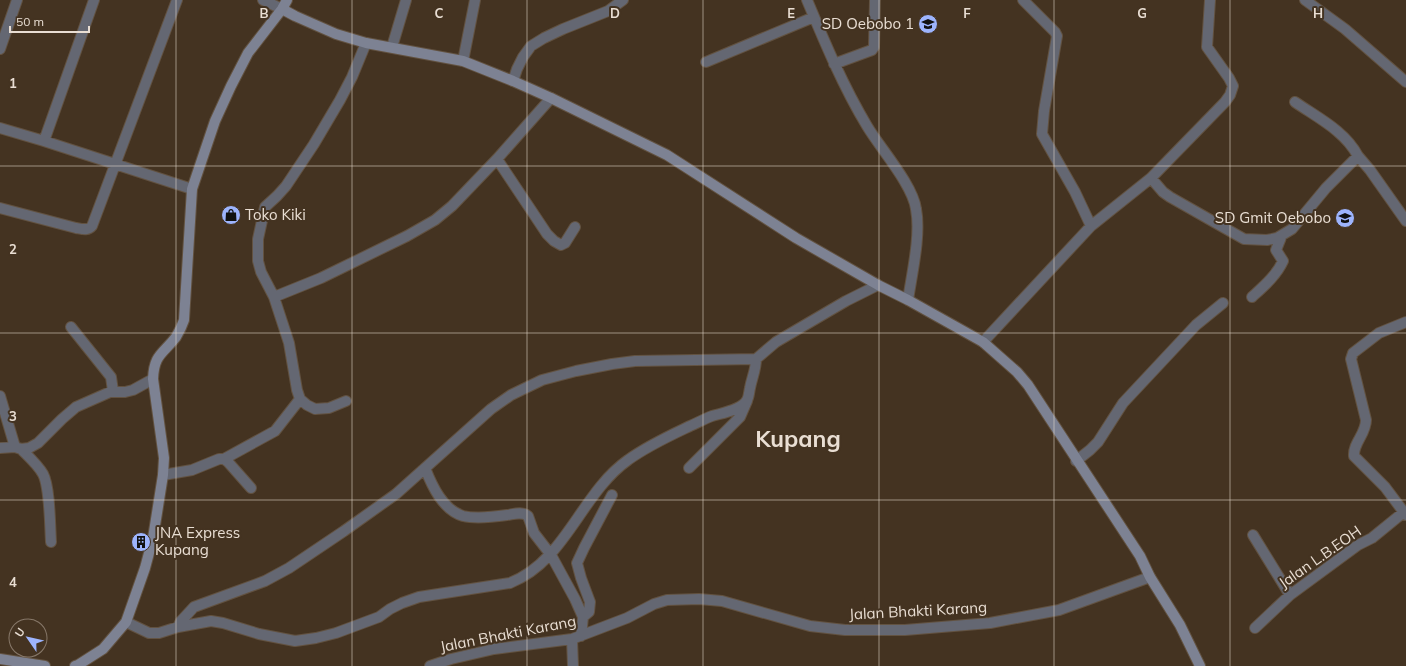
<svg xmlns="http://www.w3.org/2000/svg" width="1406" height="666" viewBox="0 0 1406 666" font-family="Mulish,sans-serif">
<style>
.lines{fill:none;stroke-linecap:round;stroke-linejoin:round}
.street-casing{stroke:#625241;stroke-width:12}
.secondary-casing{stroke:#625241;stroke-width:12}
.street{stroke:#646772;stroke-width:10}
.secondary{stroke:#7d8293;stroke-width:10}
.grid{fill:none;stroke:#e9ded3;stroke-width:1;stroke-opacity:0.55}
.labels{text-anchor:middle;stroke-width:4;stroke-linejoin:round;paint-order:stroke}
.poi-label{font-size:15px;fill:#e9ded3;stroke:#443321;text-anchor:end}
.street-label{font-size:15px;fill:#e9ded3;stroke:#443321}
.town-label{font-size:23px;font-weight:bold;fill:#e9ded3;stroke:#443321}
.grid-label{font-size:13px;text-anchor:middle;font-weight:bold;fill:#e9ded3;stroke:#443321;stroke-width:4;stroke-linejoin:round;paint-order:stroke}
</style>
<rect width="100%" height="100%" fill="#443321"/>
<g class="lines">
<defs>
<path id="street" d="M263,0l19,9
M807,0c18,43 36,86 60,126 13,22 46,59 49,83 5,26 -4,64 -8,91
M1023,0l32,32 2,4 -13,75 -2,23 33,58 16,34
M1305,0l40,29 61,53
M392,47l14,-47
M0,49l17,-49
M463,61l12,-61
M706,62l108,-45
M834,64l38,-14 2,-3 1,-47
M513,81l4,-12 6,-12 8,-11 13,-8 19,-9 45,-18 15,-11
M1295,102c23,16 50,29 63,54
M0,128l44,13 148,48
M44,141l50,-141
M497,159l50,75 7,7 7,4 4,-2 10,-16
M1151,178l12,14 7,5 74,42 23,1 10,-2 15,-9 34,-41 32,-32 12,14 36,51
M0,208l76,20c6,1 12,3 16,-2l85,-226
M274,297l-13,-25 -3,-11v-22l7,-32 12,-11 9,-10 28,-42 26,-44 12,-23 14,-34
M1252,297c12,-11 24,-21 31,-36l-7,-11 6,-15
M1406,322l-27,11 -26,20 -2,6 15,61c0,14 -13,23 -12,36l31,31 21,28
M71,327l40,50 2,14
M983,342l108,-116 60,-48 74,-76 5,-7 3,-9 -4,-8 -22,-31 3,-47
M0,396l15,51
M346,401l-17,7 -14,1 -8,-4 -7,-6 -3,-9 -8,-47 -15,-46 47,-19 86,-42 28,-16 17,-14 45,-47 54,-61
M0,448l15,-1 6,2 8,-1 9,-5 24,-24 14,-12 34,-15h15l8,-2 20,-11
M21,449c8,8 17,16 22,25 7,13 7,53 8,68
M224,459l51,-28 25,-32
M1076,461l14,-11 8,-8 25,-39 73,-78 27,-22
M425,468c7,18 18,42 38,48 13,3 30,1 44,-1 7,-1 15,-4 21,1l6,17 17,22 24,44 8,18 -2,19
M689,468l51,-51 7,-16
M163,475l29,-5 27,-11h5l4,3 23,26
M1253,535l37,60
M583,617l6,-5 1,-10 -9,-24 -4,-15 7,-15 28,-53
M126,622l23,11h10l19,-6 33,-6 12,2 36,11 36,7 21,-3 20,-5 43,-16 11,-8 12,-6 17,-6 91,-14c56,-22 71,-90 118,-123 19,-14 41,-24 62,-34 7,-3 14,-7 22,-10 10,-3 30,-6 35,-16 2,-3 2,-8 3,-12 2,-11 6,-18 6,-29
M178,627l3,-6 13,-14 71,-26 24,-13 55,-37 52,-37 95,-85 20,-14 31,-15 34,-9 36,-7 23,-3 121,-2 20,-17 70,-41 32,-16
M1255,628l35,-33 68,-50 14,-7 32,-26
M572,639l1,27
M430,666l21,-7 43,-10 78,-10 55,-21 27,-14 13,-4 32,-1 23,2 88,25 35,4h60l85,-7 69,-13 91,-33"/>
<path id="secondary" d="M282,9l13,7 41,18 30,9 97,18 50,20 38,17 116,57 129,83 82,47 30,15 75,42 34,30 11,13 112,171 10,21 30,48 20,41
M0,659l45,7
M75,666l3,-1 25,-16 23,-27 19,-54 8,-30 10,-63 1,-17 -11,-79c1,-25 10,-25 23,-42 3,-5 6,-11 8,-17l8,-131 23,-68 16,-35 17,-33 34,-44 5,-9"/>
</defs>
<use href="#street" class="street-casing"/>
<use href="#secondary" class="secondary-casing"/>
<use href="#street" class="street"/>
<use href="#secondary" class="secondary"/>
</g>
<path class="grid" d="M176,0v666M352,0v666M527,0v666M703,0v666M879,0v666M1054,0v666M1230,0v666M0,166h1406M0,333h1406M0,500h1406"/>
<defs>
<symbol id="school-disc" viewBox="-11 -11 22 22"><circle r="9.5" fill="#9db4fd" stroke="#443321"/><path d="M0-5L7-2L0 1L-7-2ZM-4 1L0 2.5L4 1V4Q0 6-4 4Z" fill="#111"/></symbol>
<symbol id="shop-disc" viewBox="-11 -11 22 22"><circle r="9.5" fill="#9db4fd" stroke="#443321"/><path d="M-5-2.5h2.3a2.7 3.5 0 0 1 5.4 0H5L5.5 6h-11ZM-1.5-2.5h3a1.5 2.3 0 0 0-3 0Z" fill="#111"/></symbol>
<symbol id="building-disc" viewBox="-11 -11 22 22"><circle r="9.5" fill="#9db4fd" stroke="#443321"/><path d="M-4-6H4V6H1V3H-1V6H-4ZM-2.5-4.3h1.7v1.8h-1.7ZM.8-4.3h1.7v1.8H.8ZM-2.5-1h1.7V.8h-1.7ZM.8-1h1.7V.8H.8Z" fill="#111"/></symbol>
</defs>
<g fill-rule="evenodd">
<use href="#school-disc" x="917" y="13" width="22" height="22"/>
<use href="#shop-disc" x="220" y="204" width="22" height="22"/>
<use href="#school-disc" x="1334" y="207" width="22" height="22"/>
<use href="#building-disc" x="130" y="531" width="22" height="22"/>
</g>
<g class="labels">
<g class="poi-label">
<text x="914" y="29">SD Oebobo 1</text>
<text x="245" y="220" text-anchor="start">Toko Kiki</text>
<text x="1331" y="223">SD Gmit Oebobo</text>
<text x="155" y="538" text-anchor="start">JNA Express<tspan x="155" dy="17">Kupang</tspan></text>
</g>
<g class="street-label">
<text transform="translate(1320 557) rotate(-35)" y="5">Jalan L.B.EOH</text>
<text transform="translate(918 611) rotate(-3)" y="5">Jalan Bhakti Karang</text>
<text transform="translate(508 634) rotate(-11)" y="5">Jalan Bhakti Karang</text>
</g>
<g class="town-label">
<text x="798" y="447">Kupang</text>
</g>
</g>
<g class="grid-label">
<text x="264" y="18">B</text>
<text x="439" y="18">C</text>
<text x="615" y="18">D</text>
<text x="791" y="18">E</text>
<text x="967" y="18">F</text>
<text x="1142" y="18">G</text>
<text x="1318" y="18">H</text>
<text x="13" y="88">1</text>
<text x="13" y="254">2</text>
<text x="13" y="421">3</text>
<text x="13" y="587">4</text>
</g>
<g transform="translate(28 638) rotate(304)"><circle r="19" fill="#443321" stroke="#867768"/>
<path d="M0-3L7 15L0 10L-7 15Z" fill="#9db4fd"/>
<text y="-6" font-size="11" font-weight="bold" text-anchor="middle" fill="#e9ded3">U</text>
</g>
<path d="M10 26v6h79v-6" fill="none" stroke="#e9ded3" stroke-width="2"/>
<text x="16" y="26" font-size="12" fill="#e9ded3" stroke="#443321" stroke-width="3" paint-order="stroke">50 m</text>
</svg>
